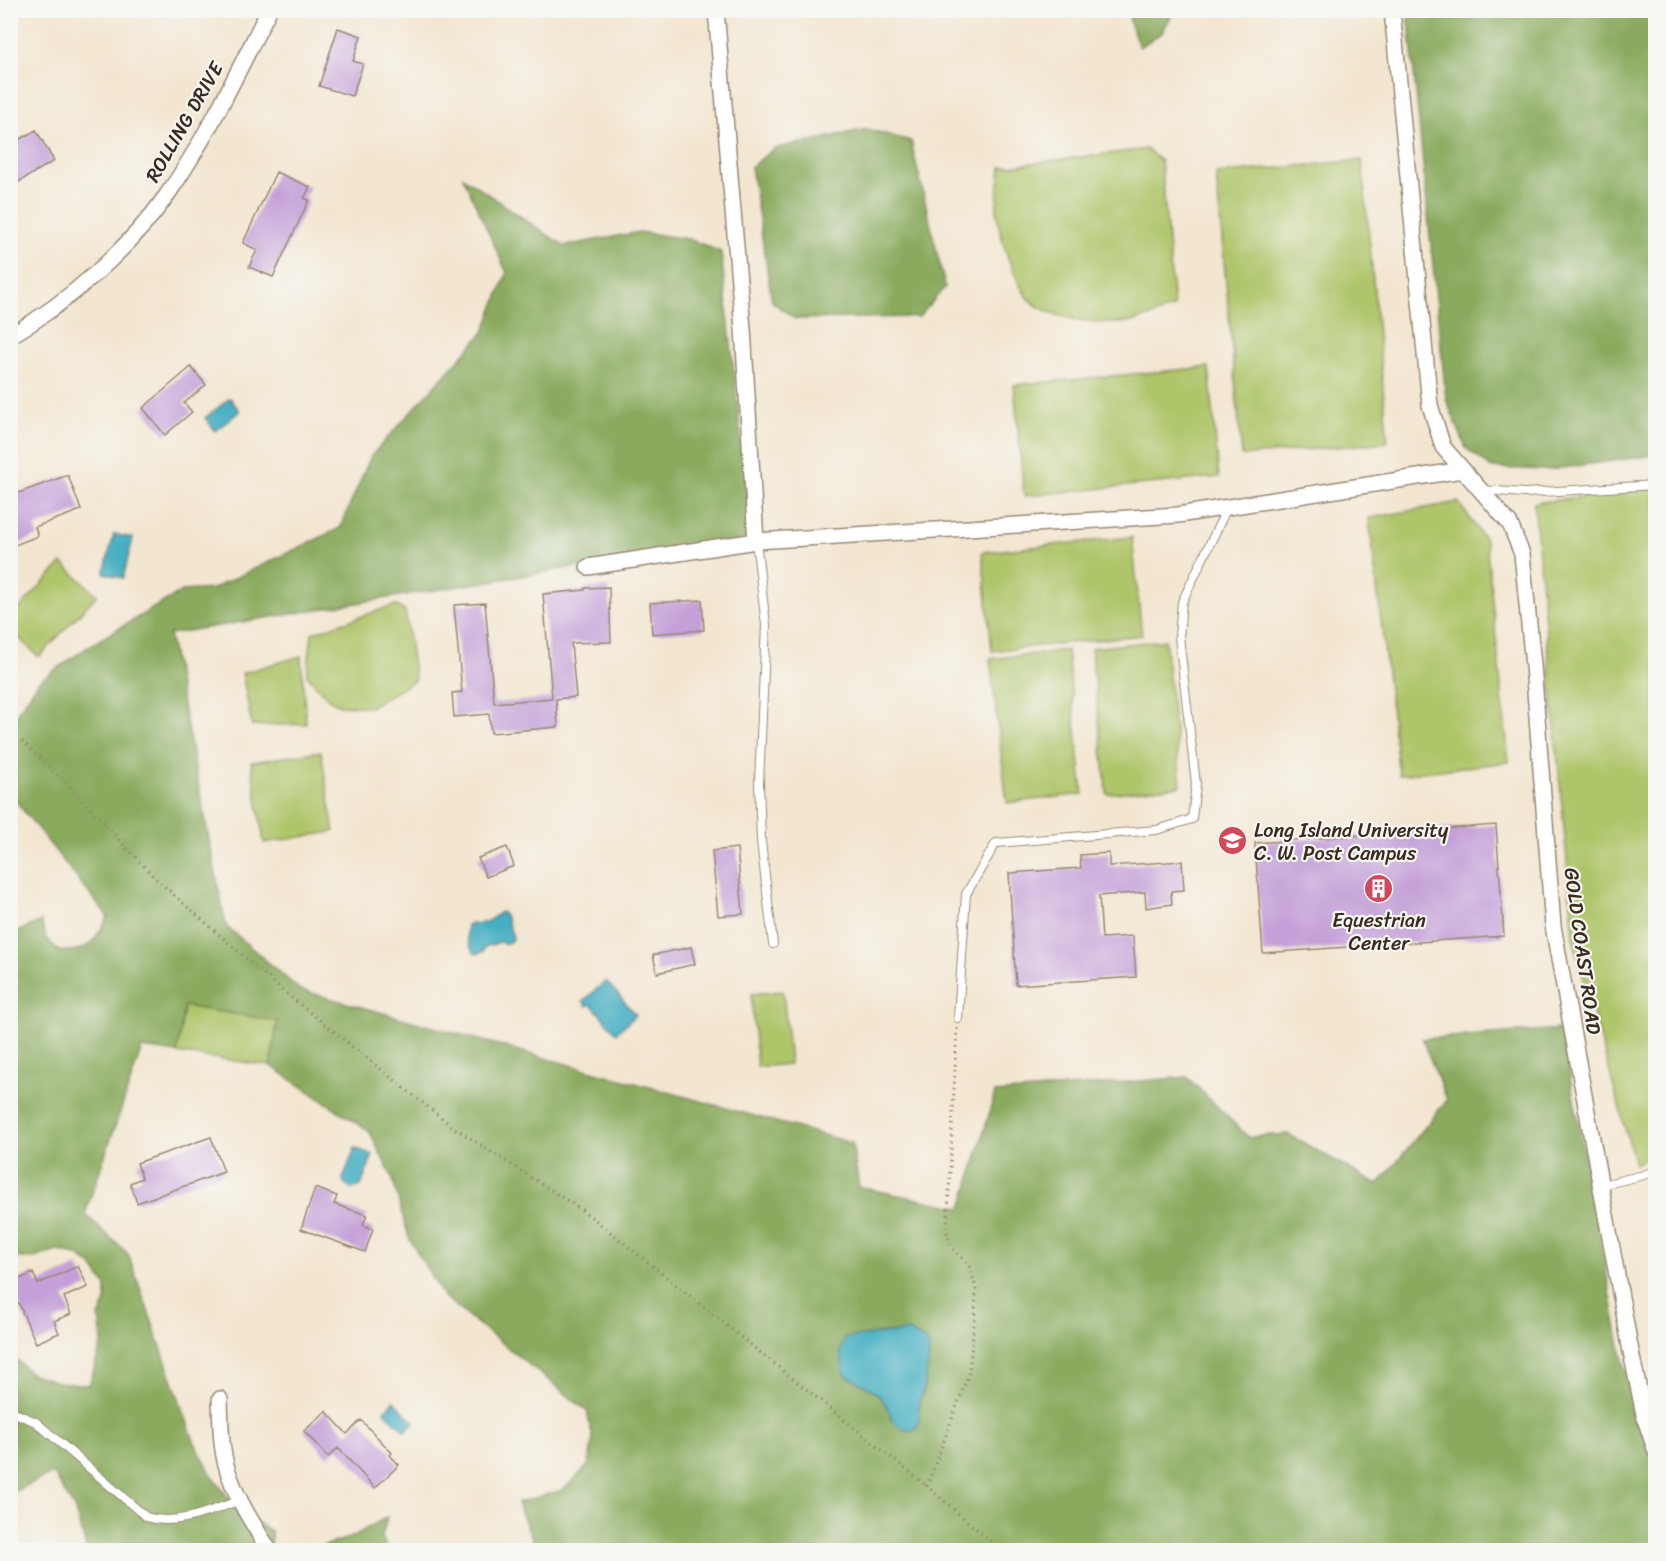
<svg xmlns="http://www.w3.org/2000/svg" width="1666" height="1561" viewBox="0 0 1666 1561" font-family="Sriracha,sans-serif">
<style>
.green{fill:#aec569;stroke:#747844;stroke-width:1.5}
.forest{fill:#8aaa5d;stroke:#626a3e;stroke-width:1.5;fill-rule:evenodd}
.water{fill:#45afc3;stroke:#406c70;stroke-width:1.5}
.building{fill:#c4a0d8}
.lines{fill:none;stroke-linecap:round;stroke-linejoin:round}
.lane-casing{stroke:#978877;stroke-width:10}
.street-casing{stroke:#978877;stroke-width:18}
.path{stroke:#978877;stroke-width:3;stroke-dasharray:1.5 4.5;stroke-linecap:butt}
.lane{stroke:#fff;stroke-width:8}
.street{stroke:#fff;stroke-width:15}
.labels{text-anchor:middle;stroke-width:4.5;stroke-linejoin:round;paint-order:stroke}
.street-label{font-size:20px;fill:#3b2a1e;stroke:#f6f6f2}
.poi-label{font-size:20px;fill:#3b2a1e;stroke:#f6f6f2;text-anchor:start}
</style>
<rect width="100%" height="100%" fill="#f6f6f2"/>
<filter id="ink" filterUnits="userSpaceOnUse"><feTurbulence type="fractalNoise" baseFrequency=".0167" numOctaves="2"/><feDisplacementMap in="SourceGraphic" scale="12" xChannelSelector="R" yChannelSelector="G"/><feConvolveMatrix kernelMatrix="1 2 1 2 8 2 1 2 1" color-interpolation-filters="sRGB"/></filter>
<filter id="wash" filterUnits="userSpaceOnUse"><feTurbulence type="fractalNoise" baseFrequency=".008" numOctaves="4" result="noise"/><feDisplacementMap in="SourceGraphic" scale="24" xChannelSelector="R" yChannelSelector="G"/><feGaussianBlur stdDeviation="1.35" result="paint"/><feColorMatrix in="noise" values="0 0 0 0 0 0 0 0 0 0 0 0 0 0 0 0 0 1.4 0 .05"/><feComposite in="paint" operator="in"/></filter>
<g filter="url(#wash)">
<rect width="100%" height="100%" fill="#f3e6d0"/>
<path class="green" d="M1146,149l15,12 13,146c-12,4 -26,11 -39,14 -28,5 -74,0 -99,-16 -19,-12 -37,-69 -39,-92 -1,-15 3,-31 4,-46z
M1362,160l26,282 -146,14 -26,-282z
M1209,367l10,110 -195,19 -10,-111z
M1655,487l1,667 -21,10 -60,-217 -41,-444z
M1458,502l28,39 23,221 -110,13 -30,-257z
M1132,537l10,98 -150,16 -10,-99z
M62,563l35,32 -58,62 -28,-26v-14z
M395,605l10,6 10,69 -45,27 -30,-2 -12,-6 -21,-24 5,-42z
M1165,640l16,146 -74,8 -16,-146z
M1067,650l16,144 -76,9 -17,-144z
M301,656l5,68 -54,2 -10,-53z
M321,751l13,81 -70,11 -13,-81z
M783,991l7,73 -33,3 -6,-73z
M184,1006l94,15 -7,45 -94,-13z"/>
<path class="forest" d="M1129,11v-1l45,1 -12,22 -23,14 -9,-25z
M1408,11h247v444l-107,15 -56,-2 -26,-20 -20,-49z
M867,129l44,12 34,146 -26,30 -124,2 -23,-18 -21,-134 22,-18z
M463,177l101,69 75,-14 50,7 32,13 31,286 -583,96 57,292 74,64 552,153 7,44 103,21 33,-115 192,-16 61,60 40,-3 90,51 69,-85 -25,-61 139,-10 61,328 33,119 1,74h-1123v-10l-16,-37 46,-13 25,-24 5,-27 -6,-28 -144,-115 -34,-58 -17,-61 -23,-46 -98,-65 6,-45 -93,-15 -7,47 -35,-5 -57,166 43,40 66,187 19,36 16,22 15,15 27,17 1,19h-185l-13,-42 -21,-35 -42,20v-139l19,19 28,9 31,3 13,-43 -3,-25 7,-16v-15l-14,-20 -15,-11 -19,-4 -28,8 -14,-2 -5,-3v-322h6l24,-11 5,17 13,13c31,2 35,-10 49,-34l-97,-122v-73l28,-41 52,-36 91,-54 30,-2 128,-61 31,-72 113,-124 23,-59zM908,1331l16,58 -5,12v19l-27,1 -4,-14 -9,-13 -4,-60z
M387,1517l-5,20 6,13h-78l42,-13z"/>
<path class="water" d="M230,398l10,13 -25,20 -10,-13z
M114,534l19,4 -10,40 -19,-5z
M501,912l4,3 8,22 -2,4 -7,3 -4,-2 -15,5 -2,5 -7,2c-7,-5 -11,-20 -9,-29 6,-3 9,0 15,-2 9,-2 12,-7 19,-11z
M606,981l30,34 -20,18 -25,-29 -4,2 -4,-5z
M355,1148l18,7 -12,31 -8,3 -8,-4 -2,-6z
M908,1331l20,11 1,16 -5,31 -5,12v19l-4,10h-10l-13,-9c-7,-29 -23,-33 -48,-47l-4,-23 5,-13z
M394,1401l20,21 -9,9 -21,-20z"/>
<g id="blocks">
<path class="building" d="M338,28l23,8 -8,25 10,3 -11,32 -33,-10z
M36,130l18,31 -44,26v-42z
M276,172l34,15 -6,11 5,2 -36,77 -24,-10 8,-17 -14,-7z
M191,367l15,18 -22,18 8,9 -27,23 -22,-27z
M68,475l13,35 -46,17 3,9 -28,11v-51z
M609,587l2,55 -40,1 5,54 -20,2 2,28 -67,6 -2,-19 -35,3 -2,-24 10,-1 -8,-87 31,-2 9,100 58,-5 -9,-104 42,-4v-2z
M702,600l2,30 -52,4 -2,-31z
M1496,825l8,111 -241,17 -8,-110z
M507,847l7,19 -28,11 -8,-19z
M737,848l6,66 -25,2 -6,-65z
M1109,853v13l73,-5 2,29 -13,1 1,13 -26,4 -1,-16 -46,4 3,42 31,-2 3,41 -120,8 -7,-112 72,-5 -1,-13z
M691,947l4,17 -38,9 -4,-18z
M211,1137l13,35 -87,31 -7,-20 12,-5 -5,-15z
M315,1188l22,8 -3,8 33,11 -4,10 10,4 -8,23 -64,-23z
M78,1266l10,21 -24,10 7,17 -17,7 5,12 -23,10 -18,-41 -8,4v-23l23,-10 5,11z
M326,1411l21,23 14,-14 31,33 -2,2 9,10 -24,23 -37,-40 -10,9 -24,-26z"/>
</g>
</g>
<g filter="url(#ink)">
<use href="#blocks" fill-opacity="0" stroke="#978877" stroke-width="1.5"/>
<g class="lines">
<defs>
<path id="lane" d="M1481,490l44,3 131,-8
M756,541l10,84 -7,158 2,58 12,103
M958,1018l8,-124 30,-51 161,-13 35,-11 4,-35 -17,-147 3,-35 45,-94
M1602,1185l42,-10 12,-5
M10,1411l26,11 110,95c32,10 65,-7 95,-17"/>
<path id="street" d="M716,10l27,319 13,212
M1392,10l38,395 13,42 67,77 12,30 11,111 20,261 79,431 13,62 11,33
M10,336c56,-32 120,-88 157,-141 40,-57 70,-122 102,-185
M588,567l168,-26 422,-26 284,-45
M220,1399c1,26 0,53 10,78 9,26 25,50 39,73"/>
</defs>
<use href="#lane" class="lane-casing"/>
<use href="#street" class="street-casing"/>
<path class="path" d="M22,741l40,38 95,101 125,110 171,137 132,85 342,274
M957,1028l-10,204 5,16 17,17 7,23 -1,26 -6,59 -42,113 73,64"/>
<use href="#lane" class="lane"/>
<use href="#street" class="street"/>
</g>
</g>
<defs>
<symbol id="university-disc" viewBox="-11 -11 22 22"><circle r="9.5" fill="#d1495b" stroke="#f6f6f2"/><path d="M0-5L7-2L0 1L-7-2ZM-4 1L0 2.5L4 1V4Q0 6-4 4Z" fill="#fff"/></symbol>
<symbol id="building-disc" viewBox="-11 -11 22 22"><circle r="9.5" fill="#d1495b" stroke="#f6f6f2"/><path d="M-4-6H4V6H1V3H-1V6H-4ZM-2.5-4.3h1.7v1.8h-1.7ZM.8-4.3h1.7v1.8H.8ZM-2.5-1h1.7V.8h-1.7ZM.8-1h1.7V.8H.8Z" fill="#fff"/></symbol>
</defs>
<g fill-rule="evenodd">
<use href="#university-disc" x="1216" y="824" width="33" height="33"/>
<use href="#building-disc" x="1362" y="872" width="33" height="33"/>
</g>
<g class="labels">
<g class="street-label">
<text transform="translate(184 122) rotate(-60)" y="7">ROLLING DRIVE</text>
<text transform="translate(1583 951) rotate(82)" y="7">GOLD COAST ROAD</text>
</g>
<g class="poi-label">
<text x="1254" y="837">Long Island University<tspan x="1254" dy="23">C. W. Post Campus</tspan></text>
<text x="1379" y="927" text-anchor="middle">Equestrian<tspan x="1379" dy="23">Center</tspan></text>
</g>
</g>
<rect width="1666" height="1561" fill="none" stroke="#f6f6f2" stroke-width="36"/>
</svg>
